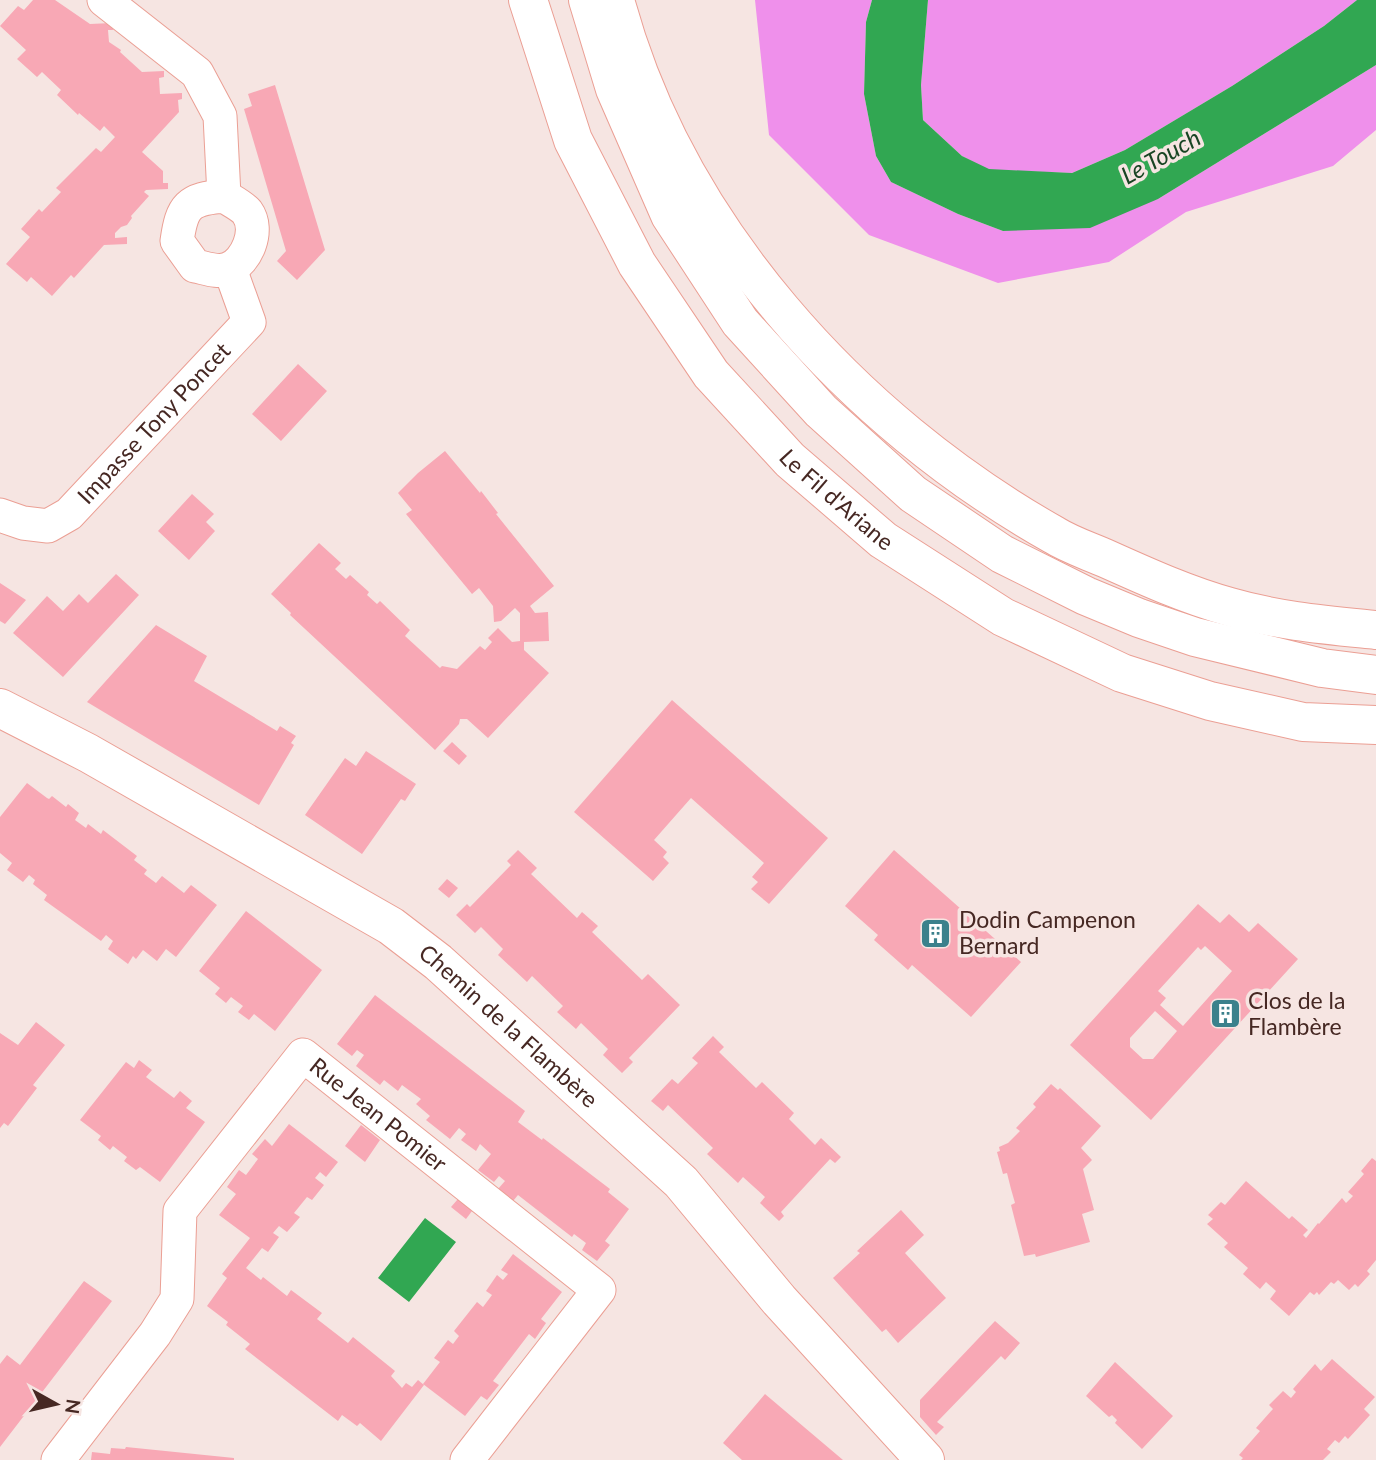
<svg xmlns="http://www.w3.org/2000/svg" width="1376" height="1460" viewBox="0 0 1376 1460" font-family="Lato,sans-serif">
<style>
.forest{fill:#ef90eb}
.water{fill:#31a752}
.building{fill:#f8a8b5;fill-rule:evenodd}
.lines{fill:none;stroke-linecap:round;stroke-linejoin:round}
.minor-casing{stroke:#eb9f94;stroke-width:35}
.tertiary-casing{stroke:#eb9f94;stroke-width:40}
.trunk-casing{stroke:#eb9f94;stroke-width:40}
.minor{stroke:#fff;stroke-width:33}
.tertiary{stroke:#fff;stroke-width:38}
.trunk{stroke:#fff;stroke-width:38}
.labels{text-anchor:middle;stroke-width:7;stroke-linejoin:round;paint-order:stroke}
.street-label{font-size:23px;fill:#462823;stroke:#f6e5e2}
.poi-label{font-size:23px;fill:#462823;stroke:#f6e5e2;text-anchor:start}
.water-label{font-size:24px;font-style:italic;fill:#184523;stroke:#f6e5e2}
</style>
<rect width="100%" height="100%" fill="#f6e5e2"/>
<path class="forest" d="M755,0h117l-6,22 -2,72 12,62 15,26 67,32 45,17 155,-32 218,-134v65l-43,36 -147,46 -77,50 -111,21 -129,-48 -100,-100z
M928,0h429l-33,26 -92,60 -107,64 -53,23 -83,-3 -27,-14 -39,-36 -2,-35z"/>
<path class="water" d="M872,0h56l-7,85 2,35 39,36 27,13 83,4 53,-23 107,-64 92,-60 33,-26h19v65l-218,134 -68,29 -87,3 -45,-17 -67,-32 -15,-26 -12,-62 2,-72z
M425,1218l31,24 -47,60 -31,-24z"/>
<path class="building" d="M33,0h22l35,24 22,-1 1,7h-5l1,12 12,8 -1,2 22,20 22,-1v6l-5,1 1,16 22,-1v6l-4,1 1,12 -37,40 21,19v12h5v6l-22,1 -2,2 5,4 -18,20 1,2 -5,7 -6,2 -6,6v5l12,-1v7l-23,1 -30,33 -3,-3 -19,21 -21,-19 -4,5 -21,-18 24,-27 -9,-8 18,-20 3,3 19,-20 -5,-4 40,-40 5,4 14,-15 -11,-11 -4,5 -21,-18 -1,2 -21,-20 4,-5 -19,-18 -5,5 -20,-18 9,-9 -26,-24 18,-20 6,4z
M275,85l50,165 -28,30 -20,-19 9,-10 -42,-142 8,-3 -4,-12z
M298,364l29,27 -46,50 -29,-27z
M445,451l35,42 1,-2 17,22 -2,1 58,72 -24,20 5,7 13,-1 1,29 -25,1v8l25,23 -61,65 -21,-19h-7l-1,5 -24,26 -145,-135 1,-2 -20,-19 48,-51 22,20 -6,6 11,10 4,-4 19,17 -2,3 10,9 3,-3 30,29 -5,6 35,32 2,-2 15,3 23,-23 5,4 7,-8 -4,-4 10,-10 14,14 8,-1v-28l-5,-5 -14,13 -7,1 -1,-16 -14,-18 -7,6 -66,-80 6,-4 -14,-17 20,-20z
M192,494l22,20 -8,8 9,9 -26,29 -31,-29z
M116,574l23,21 -76,82 -50,-44 34,-37 16,15 16,-17 9,9z
M0,583l26,17 -21,24 -5,-3z
M156,625l51,31 -13,25 83,50 3,-5 16,10 -5,7 3,2 -35,60 -172,-103z
M672,700l156,138 -59,66 -18,-15 7,-7 -6,-5 12,-14 -73,-65 -37,42 13,12 -4,5 6,6 -16,18 -79,-69z
M452,742l15,14 -8,9 -16,-14z
M366,751l50,33 -11,17 -4,-2 -39,55 -57,-39 40,-57 11,8z
M27,783l20,15 2,1 3,-3 14,11 2,-3 11,9 -4,7 11,8 2,-4 13,10 2,-4 34,26 -3,4 13,10 -3,4 12,9 6,-7 22,17 7,-8 26,20 -41,52 -10,-8 -9,12 -14,-11 -7,9 -3,-3 -5,8 -20,-15 5,-8 -7,-6 -5,6 -57,-41 3,-5 -14,-11 2,-4 -6,-5 -6,7 -16,-12 5,-7 -12,-10v-36z
M518,850l19,18 -6,6 46,44 5,-6 16,14 -6,6 50,48 6,-6 32,31 -51,53 4,4 -11,11 -19,-18 5,-6 -27,-26 -5,6 -19,-17 6,-6 -31,-30 -5,6 -29,-27 5,-6 -22,-22 -6,6 -19,-18 11,-11 3,3 41,-42 -4,-4z
M894,850l127,112 -50,55 -59,-52 -4,5 -34,-30 4,-5 -33,-29z
M447,879l11,9 -9,10 -11,-9z
M1198,904l22,19 9,-9 20,18 9,-9 40,36 -147,161 -81,-75zM1205,946l27,25 -49,55 -23,-21 6,-7 -8,-7 40,-44 3,3zM1155,1011l22,20 -24,28h-10l-13,-12v-9z
M246,911l76,59 -47,61 -21,-17 -5,6 -11,-8 5,-6 -12,-9 -5,6 -11,-9 5,-6 -21,-17z
M375,995l150,116 -7,11 24,18 1,-2 67,51 -2,3 21,17 -24,32 5,4 -13,16 -15,-11 4,-7 -12,-9 -2,3 -54,-42 -5,6 -15,-12 7,-8 -6,-5 -5,6 -16,-12 13,-16 -11,-10 -4,7 -15,-11 5,-6 -7,-6 -9,11 -24,-19 4,-4 -14,-12 5,-5 -19,-14 -4,6 -14,-11 -4,5 -24,-19 8,-11 -7,-5 -5,6 -15,-12z
M36,1022l29,23 -32,40 4,3 -29,38 -4,-3 -4,5v-95l18,12z
M713,1036l11,11 -5,5 37,36 6,-6 32,31 -5,6 26,26 6,-7 20,19 -6,6 -5,-4 -49,53 3,4 -5,5 -19,-18 5,-6 -22,-20 -5,6 -31,-29 6,-6 -45,-43 -5,6 -12,-10 21,-22 6,5 20,-21 -6,-5z
M139,1060l13,10 -6,7 28,21 6,-7 12,10 -6,7 19,14 -45,60 -20,-15 -4,3 -12,-9 3,-4 -14,-11 -3,4 -12,-10 3,-4 -21,-16 46,-58 8,6z
M1051,1084l7,6 2,-2 41,38 -20,22 11,12 -9,9 11,41 -12,4 8,28 -54,15 -1,-3 -11,2 -13,-51 4,-2 -4,-14 -4,-16 -4,1 -6,-22 3,-1 -1,-4 9,-4 12,-12 -4,-3 20,-21 -3,-3z
M289,1124l49,38 -12,15 -6,-5 -5,6 9,7 -12,15 -5,-3 -13,16 6,4 -13,15 -8,-6 -6,7 6,4 -11,15 -6,-4 -16,20 15,12 2,-3 24,19 4,-6 31,23 -5,6 31,24 5,-6 42,34 -4,5 11,12 4,-5 6,4 6,-7 6,5 -43,56 -21,-18 -3,3 -15,-11 -4,6 -93,-72 5,-5 -24,-19 2,-3 -21,-16 20,-28 -5,-4 28,-36 -31,-23 17,-21 -9,-7 12,-17 7,5 12,-16 -6,-5 13,-15 7,7z
M361,1125l19,15 -15,22 -20,-16z
M1372,1158l4,3v99l-9,11 3,3 -12,13 -3,-3 -6,6 -11,-10 -4,4 -3,-2 -12,13 -2,-3 -3,3 -4,-3 -21,24 -19,-17 6,-8 -10,-9 -6,7 -17,-15 5,-6 -24,-21 4,-4 -21,-19 6,-5 -5,-4 13,-13 4,3 21,-24 43,38 3,-3 16,14 -5,5 3,3 12,-15 1,1 23,-26 4,5 7,-7 -5,-4 16,-18 -3,-3z
M458,1199l14,12 -6,8 -15,-12z
M901,1210l23,25 -19,18 41,45 -48,45 -12,-14 -4,3 -49,-54 27,-25 -3,-2z
M513,1254l49,38 -21,27 5,4 -11,16 -6,-5 -36,47 6,4 -12,15 -6,-4 -16,20 -42,-32 17,-22 -6,-4 14,-18 5,4 6,-8 -5,-5 23,-29 6,5 9,-12 -6,-4 11,-16 6,5 5,-6 -7,-4z
M84,1281l28,20 -112,146v-83l7,-9 13,10z
M995,1321l25,22 -15,17 -4,-4 -64,66 7,5 -8,8 -16,-18v-17z
M1332,1359l43,38 -11,12 6,6 -22,24 -3,-3 -6,7 -4,-3 -8,9 4,3 -8,8h-82l2,-2 -4,-3 21,-24 -4,-3 17,-19 -4,-4 14,-14 8,7 5,-6 -3,-3 22,-25 6,7z
M1115,1362l58,54 -31,33 -27,-26 2,-3 -5,-5 -3,2 -23,-21z
M765,1394l78,66h-101l-19,-17z
M126,1447l108,11v2h-143l1,-8 18,2 1,-6 14,1z"/>
<g class="lines">
<defs>
<g id="minor">
<path d="M104,0l93,73 23,43 4,80"/>
<path d="M224,196c6,4 18,10 23,16 13,18 0,50 -19,57 -11,4 -22,-1 -33,-3l-18,-25c5,-35 11,-42 47,-45z"/>
<path id="s1" d="M0,515l23,8 25,3 21,-12 180,-192 -19,-53"/>
<path id="s2" d="M58,1460l97,-126 22,-35 3,-88 123,-156 296,235 -132,170"/>
</g>
<g id="tertiary">
<path id="s3" d="M0,708l88,45 303,173 47,36 243,220 98,118 146,160"/>
</g>
<g id="trunk">
<path id="s4" d="M528,0l45,140 64,124 74,110 79,86 93,80 120,77 119,56 88,28 93,21 73,3"/>
<path d="M588,0l27,89 55,126 70,107 81,89 92,83 89,60 84,42 53,22 56,19 127,31 54,7"/>
<path d="M615,0c61,227 237,421 439,535 16,10 35,16 53,24 40,18 80,36 123,48 48,14 97,18 146,23"/>
</g>
</defs>
<use href="#minor" class="minor-casing"/>
<use href="#tertiary" class="tertiary-casing"/>
<use href="#trunk" class="trunk-casing"/>
<use href="#minor" class="minor"/>
<use href="#tertiary" class="tertiary"/>
<use href="#trunk" class="trunk"/>
</g>
<defs>
<symbol id="building-square" viewBox="-11 -11 22 22"><rect x="-9" y="-9" width="18" height="18" rx="4" fill="#3b818c" stroke="#f6e5e2"/><path d="M-4-6H4V6H1V3H-1V6H-4ZM-2.5-4.3h1.7v1.8h-1.7ZM.8-4.3h1.7v1.8H.8ZM-2.5-1h1.7V.8h-1.7ZM.8-1h1.7V.8H.8Z" fill="#fff"/></symbol>
</defs>
<g fill-rule="evenodd">
<use href="#building-square" x="918" y="916" width="35" height="35"/>
<use href="#building-square" x="1208" y="996" width="35" height="35"/>
</g>
<g class="labels">
<g class="street-label">
<text dy="8" stroke="none"><textPath href="#s1" startOffset="198">Impasse Tony Poncet</textPath></text>
<text dy="8" stroke="none"><textPath href="#s4" startOffset="597">Le Fil d'Ariane</textPath></text>
<text dy="8" stroke="none"><textPath href="#s3" startOffset="602">Chemin de la Flambère</textPath></text>
<text dy="8" stroke="none"><textPath href="#s2" startOffset="583">Rue Jean Pomier</textPath></text>
</g>
<g class="poi-label">
<text x="959" y="928">Dodin Campenon<tspan x="959" dy="26">Bernard</tspan></text>
<text x="1248" y="1009">Clos de la<tspan x="1248" dy="26">Flambère</tspan></text>
</g>
<g class="water-label">
<text transform="translate(1161 157) rotate(-29)" y="8">Le Touch</text>
</g>
</g>
<g transform="translate(56 1404) rotate(98)" stroke="#f6e5e2" stroke-width="5" paint-order="stroke">
<path d="M0-5L12 26L0 18L-12 26Z" fill="#462823"/>
<text y="-10" font-size="19" font-weight="bold" text-anchor="middle" fill="#462823">N</text>
</g>
</svg>
